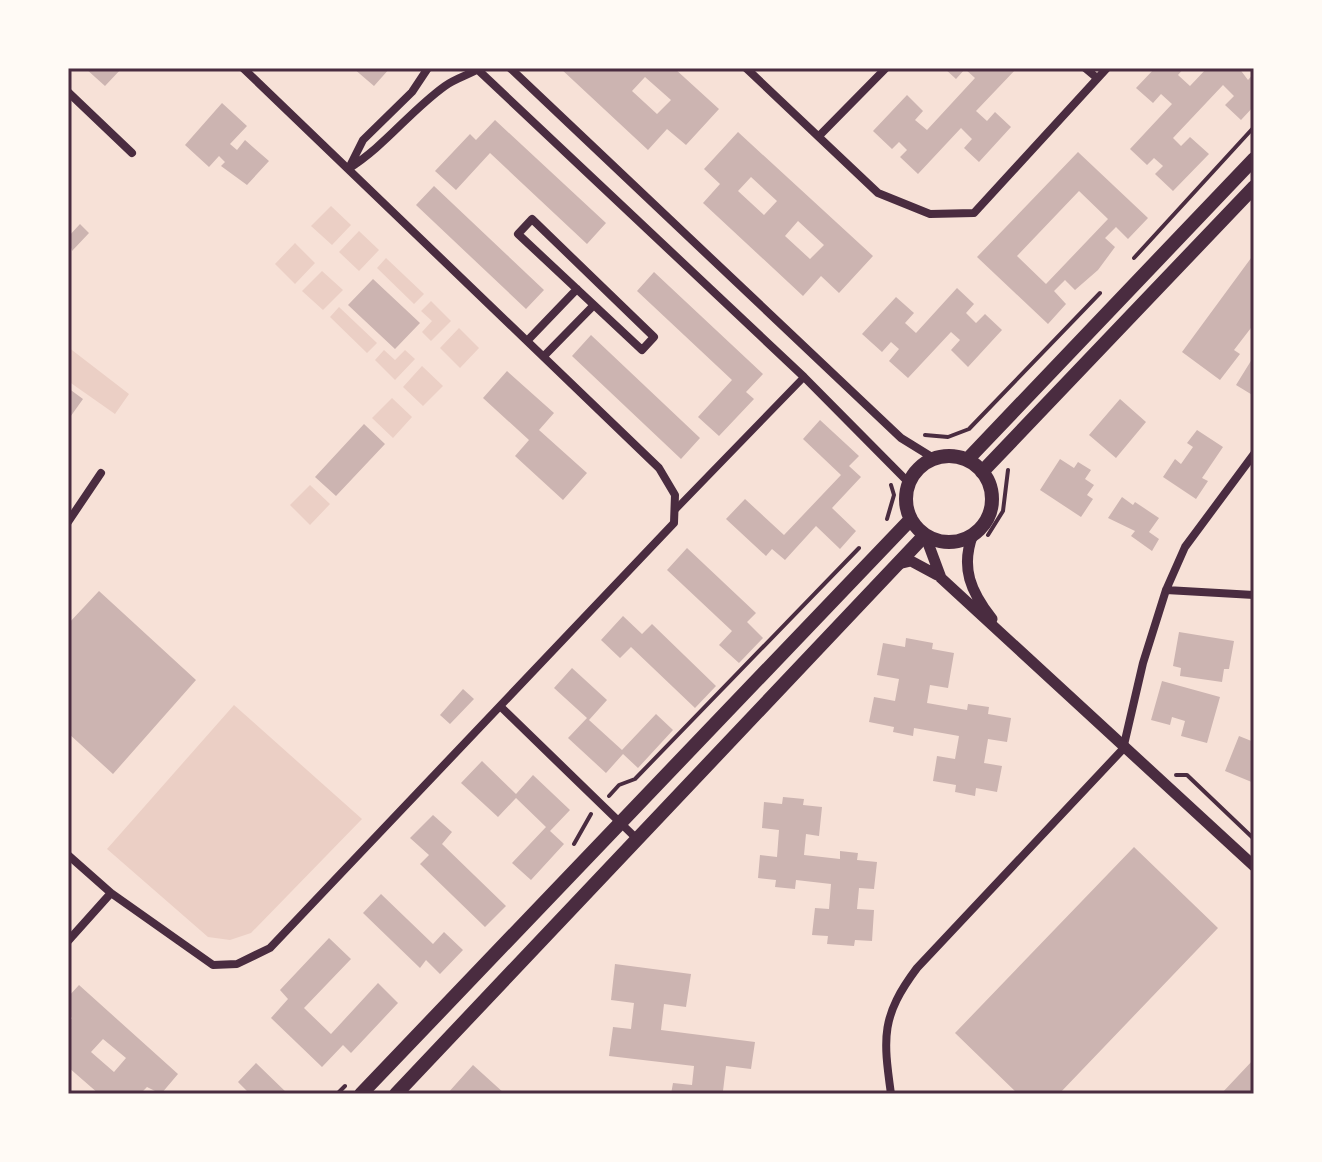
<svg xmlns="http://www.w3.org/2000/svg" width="1322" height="1162" viewBox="0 0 1322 1162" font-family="Montserrat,sans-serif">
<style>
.green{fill:#ebcfc5}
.building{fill:#ccb4b1;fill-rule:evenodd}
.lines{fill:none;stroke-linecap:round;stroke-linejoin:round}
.path{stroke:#4a2c40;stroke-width:4}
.pedestrian{stroke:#4a2c40;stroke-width:7}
.minor{stroke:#4a2c40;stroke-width:8}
.tertiary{stroke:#4a2c40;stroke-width:11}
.primary{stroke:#4a2c40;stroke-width:14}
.neatline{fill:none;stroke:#4a2c40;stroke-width:3}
</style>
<rect width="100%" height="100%" fill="#f7e1d7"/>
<path class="green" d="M331,206l20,19 -19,20 -21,-19z
M359,231l20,19 -20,21 -20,-19z
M295,243l20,20 -20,21 -20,-20z
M386,258l38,36 -10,10 -37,-36z
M322,271l21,19 -20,20 -21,-19z
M431,301l20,20 -20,20 -9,-9 10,-11 -11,-10z
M339,307l38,36 -10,10 -37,-36z
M459,328l20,20 -19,20 -20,-20z
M68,347l61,47 -14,20 -47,-33z
M384,350l11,10 10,-10 10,9 -20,21 -20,-20z
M422,366l21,20 -20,20 -20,-19z
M392,398l20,19 -19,21 -21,-20z
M310,485l20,19 -20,21 -20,-20z
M234,705l128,114 -111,114 -21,7 -22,-3 -101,-88z"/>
<path class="building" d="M85,68h37l-17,18z
M353,68h37l-16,18z
M560,68h114l45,41 -33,36 -19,-16 -19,21zM645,77l26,23 -14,14 -25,-23z
M944,68h73l-41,43 11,10 8,-9 16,15 -32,35 -15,-14 8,-9 -11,-11 -43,46 -18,-17 7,-7 -8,-8 -7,7 -19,-18 34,-36 16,16 -8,9 12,10 48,-52 -10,-9 -9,10z
M1155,68h29l-6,7 12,11 17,-18h32l9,12 6,-7v33l-13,14 -16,-15 9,-9 -11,-11 -50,53 8,8 9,-9 19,17 -36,37 -18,-17 8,-8 -9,-8 -7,7 -17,-16 42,-45 -11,-10 -8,9 -17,-15z
M222,103l25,23 -17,18 7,6 8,-10 24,21 -22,24 -26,-19 4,-4 -6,-6 -10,11 -24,-22z
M495,120l111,103 -19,21 -97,-91 -34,37 -21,-19 35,-37 6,6z
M738,132l135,124 -34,37 -18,-17 -18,20 -100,-93 17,-19 -16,-15zM751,177l26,24 -13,14 -26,-24zM798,221l26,24 -14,14 -25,-23z
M1078,152l70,66 -20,21 -12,-12 -11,11 10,9 -17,23 -23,20 -10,-10 -11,11 12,13 -18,20 -71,-67zM1079,191l29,28 -62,65 -29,-28z
M434,186l110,104 -18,19 -110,-104z
M80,224l9,9 -17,18 -4,-14z
M1254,254v70l-20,26 6,4 -20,26 -38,-28z
M654,272l109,102 -17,18 8,7 -35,37 -21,-19 34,-37 -95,-89z
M373,279l47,44 -25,26 -47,-44z
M957,288l17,16 -8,9 10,10 9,-9 17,16 -34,37 -17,-17 9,-10 -9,-8 -43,46 -19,-17 10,-12 -8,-7 -9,10 -20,-18 34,-37 18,16 -9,10 11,10z
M591,335l109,103 -19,21 -109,-103z
M1254,356v40l-18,-11z
M507,371l47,42 -15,17 48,43 -24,27 -48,-44 14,-16 -46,-42z
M68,388l15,11 -15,21z
M1120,399l26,23 -30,36 -27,-23z
M820,420l39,36 -10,10 12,11 -29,31 24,23 -16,18 -24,-23 -31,34 -13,-11 -6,7 -40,-37 19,-20 39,36 57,-60 -38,-36z
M364,424l21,20 -49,52 -21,-19z
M1197,430l26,17 -21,31 6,3 -12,18 -33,-22 12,-18 6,5 12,-17 -6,-4z
M1060,459l14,9 4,-6 13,8 -6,9 9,6 -7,10 6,4 -12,18 -41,-27z
M1122,497l11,8 2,-3 24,16 -10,14 10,7 -7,12 -21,-15 4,-5 -27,-13z
M687,548l69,65 -9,9 16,16 -24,25 -20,-18 13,-14 -65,-61z
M99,591l97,89 -83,94 -45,-41v-109z
M623,616l19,18 10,-10 64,62 -21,22 -64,-61 -11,11 -19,-18z
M1179,632l55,9 -5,28h-5l-2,13 -42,-6 1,-8 -8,-2z
M906,638l27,5 -1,6 22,4 -6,35 -18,-3 -3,18 40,7 1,-6 21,3 -1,7 23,4 -4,24 -19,-3 -4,24 18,3 -5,26 -21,-4 -1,8 -20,-4 1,-7 -23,-4 4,-25 18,3 4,-23 -45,-8 -1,8 -20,-4 1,-5 -25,-5 5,-25 21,4 4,-22 -22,-4 6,-32 22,4z
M572,668l35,32 -18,20 33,30 34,-36 17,16 -35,38 -15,-14 -17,19 -38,-35 19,-20 -33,-30z
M1162,681l58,16 -13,46 -26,-7 4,-15 -13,-4 -2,8 -19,-5z
M463,689l11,10 -24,25 -10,-9z
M1239,736l15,6v41l-29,-12z
M482,761l34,33 17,-19 37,35 -20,21 14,13 -33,36 -19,-17 34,-36 -30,-29 -18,19 -37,-34z
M783,797l21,2 -1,6 19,2 -3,29 -13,-2 -2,21 36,4v-8l18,2 -1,7 20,2 -3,27 -15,-1 -2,21 17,1 -2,31 -17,-1 -1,6 -27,-2 1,-8 -16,-1 3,-27 14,1 2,-25 -35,-4 -1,9 -20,-2 1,-7 -18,-2 2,-23 17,2 2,-27 -17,-2 2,-26 18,2z
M433,815l19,17 -10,12 64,62 -21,21 -65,-63 9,-9 -19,-17z
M1134,847l84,81 -159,166h-41l-63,-61z
M381,894l52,50 11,-12 19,18 -23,24 -14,-14 -6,8 -57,-55z
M329,938l22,21 -47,49 27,26 47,-51 20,20 -47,50 -8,-8 -21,22 -51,-49 17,-19 -8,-9z
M615,964l76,10 -5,33 -22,-3 -3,26 94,12 -4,27 -25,-3 -3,25 13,3h-65l2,-11 19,2 2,-19 -85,-10 4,-29 18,2 3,-26 -23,-3z
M79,985l99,89 -17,20 -14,-7 -7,7h-41l-31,-27v-44l4,-5 -4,-3v-18zM103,1039l23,19 -12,14 -23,-20z
M1254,1059v35h-33z
M256,1063l32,31h-38l-12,-12z
M473,1065l32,29h-58z"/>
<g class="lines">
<path class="path" d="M1134,258l120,-131
M925,435l23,2 21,-8 131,-136
M887,519l7,-24 -3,-10
M988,535l15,-24 5,-41
M1176,775h11l67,64
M609,796l10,-11 16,-6 224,-231
M574,844l17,-30
M337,1094l8,-8"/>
<path class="pedestrian" d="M675,510l129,-133"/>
<path class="minor" d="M476,68l328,309 105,106
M510,68l391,370 34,21
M746,68l132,125 52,21 44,-1 133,-145
M1085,68l12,10
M68,92l64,61
M819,136l67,-68
M349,168l14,-28 49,-48 16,-24
M348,169c37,-23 62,-58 97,-83 11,-8 24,-11 35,-18
M532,219l122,118 -12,13 -124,-116z
M528,340l49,-51
M545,355l49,-50
M68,522l33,-49
M1166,590l88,5
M501,707l136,132
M68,855l43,38 102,72 24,-1 33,-16 404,-425 1,-28 -16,-27 -416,-400
M68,941l43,-48
M891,1094c-8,-57 -10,-78 26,-126l206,-219 20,-86 23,-73 19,-43 69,-93"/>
<path class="tertiary" d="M973,534c-13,34 -2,58 19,85
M925,535l16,43 313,288
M898,564l13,-3 26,14"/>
<path class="primary" d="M906 499a43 43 0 1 1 86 0a43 43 0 1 1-86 0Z
M967,460l287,-301
M982,472l272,-285
M361,1094l550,-575
M396,1094l529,-559"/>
</g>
<rect width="1322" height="1162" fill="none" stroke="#fffaf5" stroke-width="140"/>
<rect x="70" y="70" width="1182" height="1022" class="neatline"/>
</svg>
